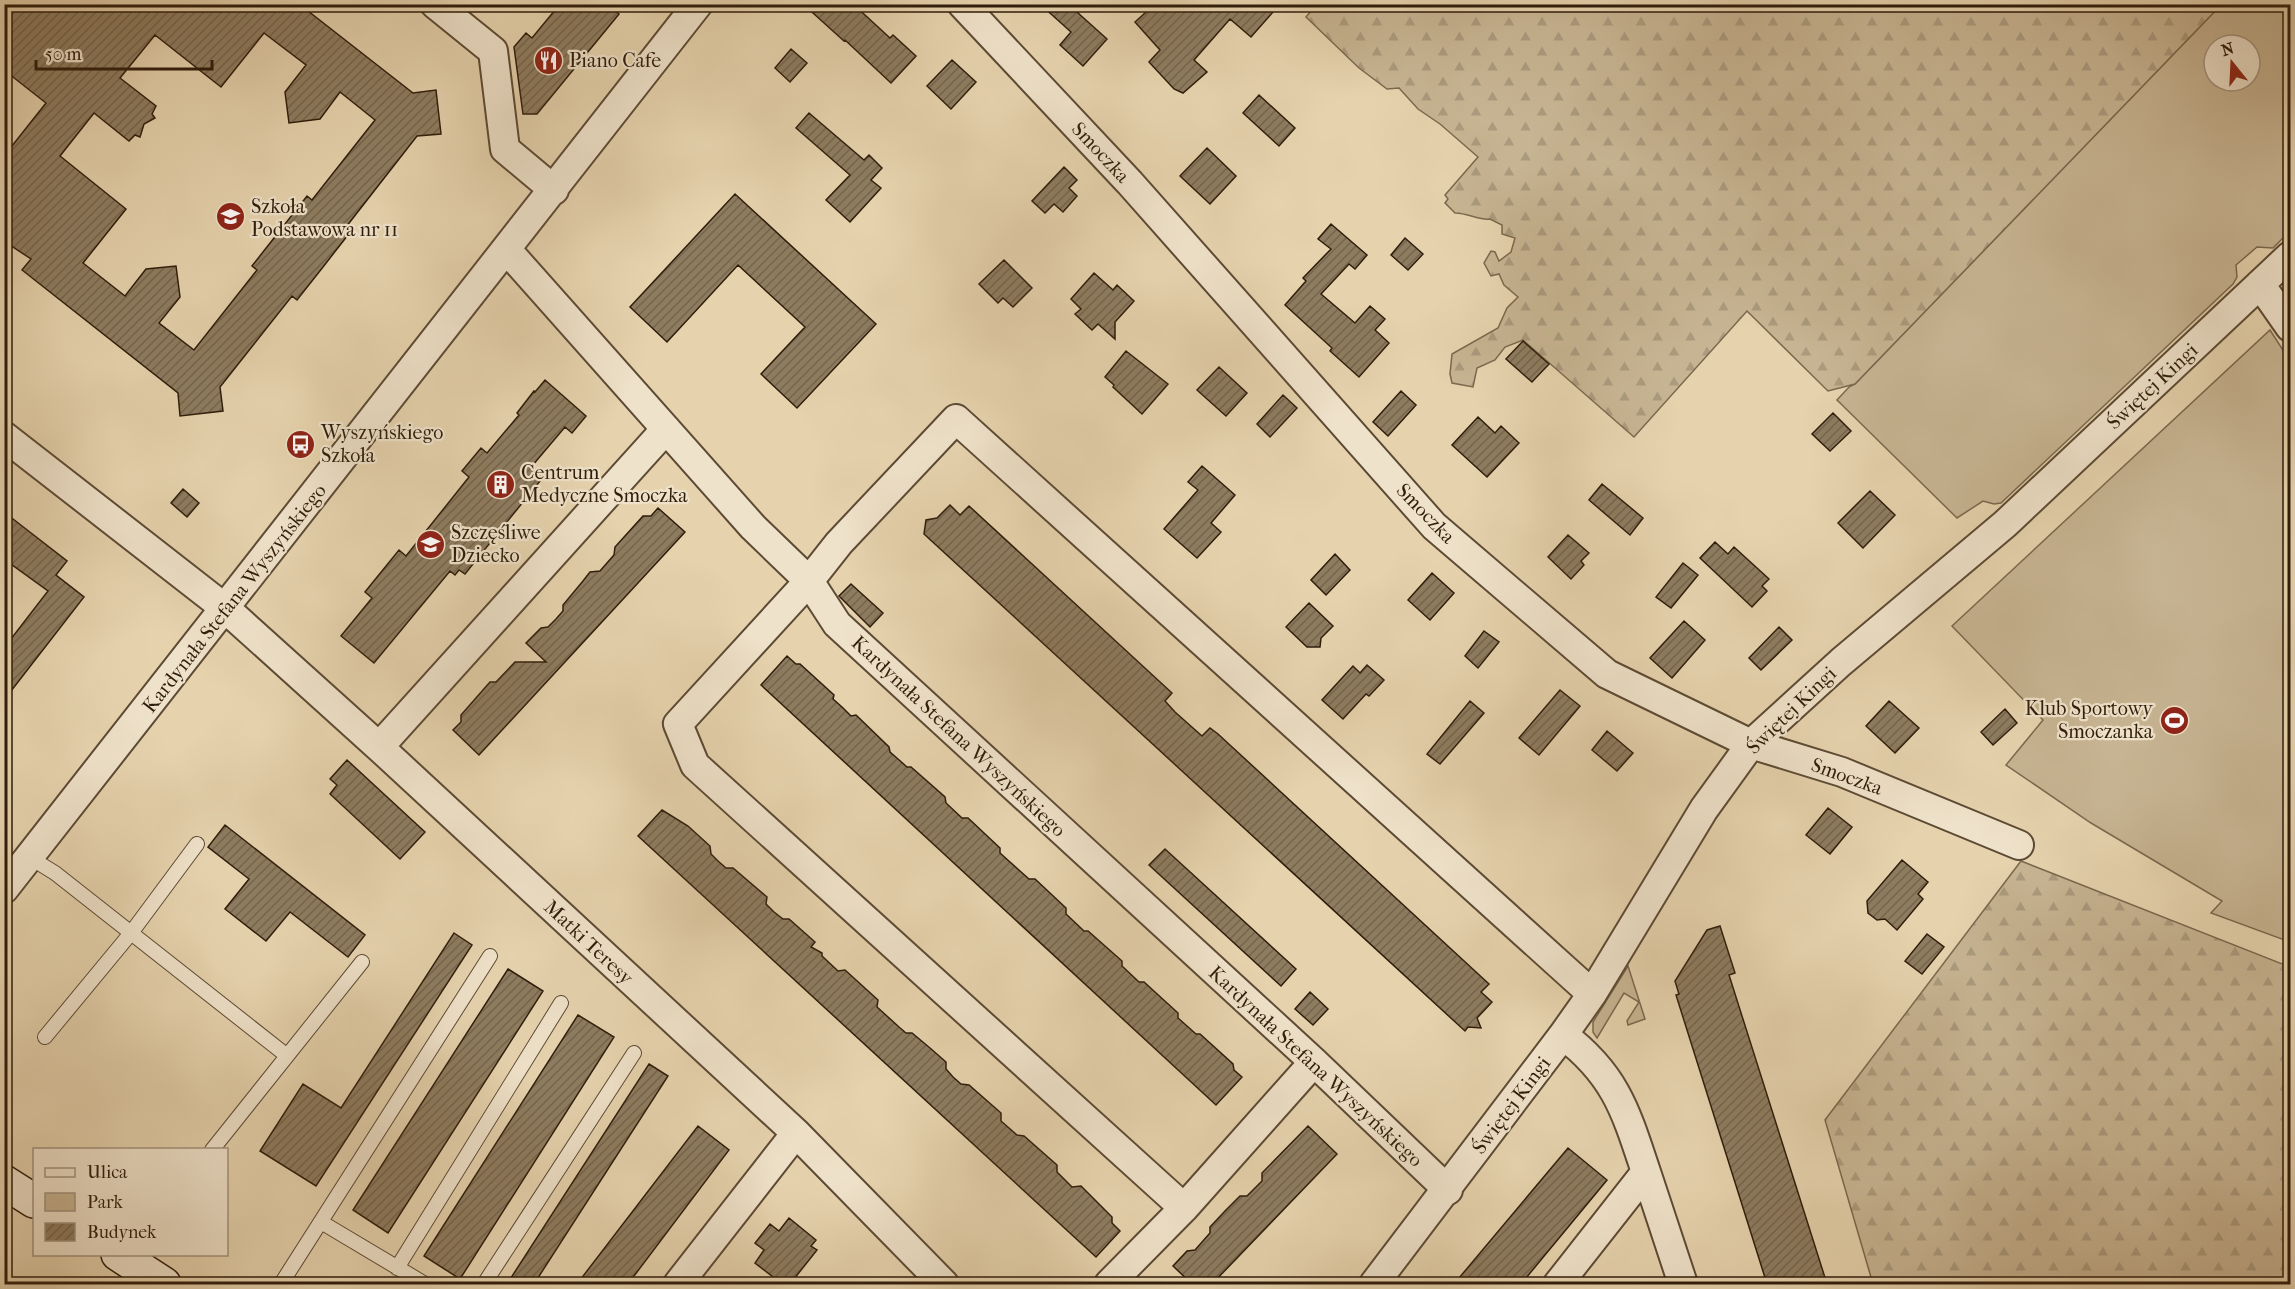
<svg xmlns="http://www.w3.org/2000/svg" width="2295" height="1289" viewBox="0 0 2295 1289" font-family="'IM FELL French Canon',serif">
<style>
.green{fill:#c7b492;stroke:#7b684e;stroke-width:1.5;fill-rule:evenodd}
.forest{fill:url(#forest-firs);stroke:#7b684e;stroke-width:1.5}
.building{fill:url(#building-hatch);stroke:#2f1d0b;stroke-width:1.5;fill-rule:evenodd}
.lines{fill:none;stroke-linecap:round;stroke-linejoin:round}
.lane-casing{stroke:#5d4a34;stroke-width:16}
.street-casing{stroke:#5d4a34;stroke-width:32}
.secondary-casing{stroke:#2f1d0b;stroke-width:36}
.lane{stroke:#efe2ca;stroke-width:14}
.street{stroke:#efe2ca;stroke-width:28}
.secondary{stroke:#efe2ca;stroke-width:33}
.labels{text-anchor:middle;stroke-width:4.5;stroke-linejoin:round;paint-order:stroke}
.poi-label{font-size:20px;fill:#2f1d0b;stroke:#efe2ca;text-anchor:start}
.street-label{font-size:20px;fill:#2f1d0b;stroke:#efe2ca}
</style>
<defs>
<pattern id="forest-firs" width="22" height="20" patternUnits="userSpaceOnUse" patternTransform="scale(1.5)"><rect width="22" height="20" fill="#c7b492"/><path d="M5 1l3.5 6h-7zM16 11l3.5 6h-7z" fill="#ab9a7d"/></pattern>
<pattern id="building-hatch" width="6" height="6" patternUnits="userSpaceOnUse" patternTransform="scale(1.5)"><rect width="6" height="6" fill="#8e7c60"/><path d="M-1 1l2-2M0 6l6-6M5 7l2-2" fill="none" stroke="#74654d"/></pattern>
</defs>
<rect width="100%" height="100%" fill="#e6d3ae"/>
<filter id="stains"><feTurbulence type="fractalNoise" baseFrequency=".00333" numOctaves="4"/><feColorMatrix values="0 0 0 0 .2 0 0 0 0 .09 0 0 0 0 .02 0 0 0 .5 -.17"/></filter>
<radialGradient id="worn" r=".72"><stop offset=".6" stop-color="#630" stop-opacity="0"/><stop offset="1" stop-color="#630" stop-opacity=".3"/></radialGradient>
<path class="green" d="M2221,5h69v226l-17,17 -16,-1 -21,18 1,12 -4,7 -232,219 -7,1 -11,-3 -26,17 -120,-118 12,-13 6,-3zM2214,45h36v36h-36z
M2270,330l20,31v581l-79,-29 11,-12 -131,-78 -85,-58 37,-45 -91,-94z
M1628,966l17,53 -17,6 -1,-4 12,-19 -15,-9 -27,45 -4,-6v-10z"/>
<path class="forest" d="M1317,4h904v1l-366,379 -27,7 -81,-80 -113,126 -111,-97 -18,7 -10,13 -18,8 -4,19 -21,-4 -2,-9 2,-20 46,-26 9,-20 11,-11 -14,-12 -5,-11 -8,2 -7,-13 7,-12 4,1 4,9 12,-9 4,-14 -13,-4v-9l-12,-6c-9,2 -22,-6 -35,-6l-10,-10 3,-4 -3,-4 33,-38 -38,-33 -22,-15 -19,-21 -12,1 -28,-21 -53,-51z
M2021,861l269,106v317h-417l-48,-164z"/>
<path class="building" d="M4,4h295l114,89 23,-3 5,44 -24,2 -71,91 5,4 -28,36 -26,33 -5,-4 -72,91 3,24 -43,5 -2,-23 -156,-123 9,-11 -27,-18v-85l42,-53 -42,-33zM264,33l42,32 -21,27 4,31 31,-4 20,-27 35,28 -63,80 -5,-4 -55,70 5,4 -63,80 -35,-27 21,-26 -4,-31 -30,3 -21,27 -42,-33 43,-54 -66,-53 34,-43 35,28 6,-6 5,2 4,-13 11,-6 -3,-4 4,-8 -36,-28 35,-43 66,52z
M560,4h48l11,10 -82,100h-14l-9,-67 12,-14 6,5z
M803,4h50l37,34 3,-3 23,21 -25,27 -46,-43 -1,1z
M1040,4h28l39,35 -24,27 -23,-21 11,-13z
M1155,4h125l-29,33 -21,-18 -36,41 13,12 -24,21 -9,-4 -25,-27 11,-12 -25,-28z
M791,49l16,14 -17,19 -15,-14z
M952,60l24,22 -25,27 -24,-23z
M1259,95l36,33 -16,18 -36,-33z
M809,113l55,47 5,-5 13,13 -11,12 10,8 -31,34 -24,-22 24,-25 -54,-47z
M1207,148l29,28 -26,28 -30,-28z
M1064,167l13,13 -8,8 8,8 -14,16 -9,-8 -9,9 -13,-12z
M735,194l141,130 -79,84 -36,-34 44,-47 -67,-62 -71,77 -37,-35z
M1331,224l36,31 -12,14 -6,-5 -28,30 34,29 15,-17 15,13 -10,11 14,13 -30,34 -29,-26 2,-3 -47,-43 21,-24 -3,-3 28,-29 -13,-10z
M1405,238l18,16 -15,16 -17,-15z
M1004,260l28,28 -19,19 -10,-9 -5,5 -19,-19z
M1094,273l19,17 4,-5 17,16 -19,21v17l-17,-15 -6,6 -17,-16 6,-5 -10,-10z
M1523,341l26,23 -17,18 -26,-23z
M1126,351l42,33 -26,30 -29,-27 1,-2 -9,-8z
M1219,367l28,26 -21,23 -29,-26z
M545,380l41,36 -14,17 -7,-6 -33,39 12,10 -79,98 -6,-4 -4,5 -5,-4 -76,92 -33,-27 31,-38 -7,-6 34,-42 7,6 63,-79 -7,-6 19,-23 6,5 32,-38 -2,-2 17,-22 1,1z
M1401,391l15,14 -28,31 -15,-14z
M1283,395l14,13 -27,29 -13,-13z
M1833,413l18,18 -21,20 -18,-17z
M1478,417l17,16 6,-7 18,17 -32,34 -35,-32z
M1202,466l33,29 -24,28 10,9 -24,26 -33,-29 34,-39 -10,-8z
M1602,484l41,34 -13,17 -41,-35z
M183,489l16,14 -12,14 -16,-14z
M1870,491l25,24 -32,33 -25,-25z
M950,505l10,10 9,-9 203,187 -7,8 10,11 27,24 8,-8 8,6 271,250 -8,8 11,10 -15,16 4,10 -13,-1 -3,4 -541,-497 2,-14 11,-2z
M658,508l27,24 -206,223 -26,-25 8,-8v-7l29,-33h6l19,-20h31l-20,-19 15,-15 7,-1 8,-8 7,-8v-6l20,-24 7,-9 10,-1 14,-16 1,-8 28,-31h8z
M4,512l63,49 -11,14 28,22 -80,103v-52l44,-57 -44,-32z
M1568,535l21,18 -8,8 3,4 -13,14 -23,-22z
M1715,542l13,12 6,-7 35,32 -7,7 5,5 -15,16 -52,-49z
M1335,554l15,16 -24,25 -15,-15z
M1683,563l15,12 -27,33 -15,-11z
M1432,573l22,20 -24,27 -22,-20z
M851,584l32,29 -13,14 -31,-31z
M1309,603l24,23 -12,12 -1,9h-13l-21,-20z
M1684,621l21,19 -33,38 -22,-20z
M1779,627l13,13 -31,30 -12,-12z
M1484,631l15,11 -21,26 -13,-12z
M787,656l9,8h4l34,31 -1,4 9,8 9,9 5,-1 33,32 1,5 8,7 9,8h4l34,30 1,6 16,15h6l32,30v5l20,18 9,8h6l31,29v6l18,17h4l34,30v5l17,16h5l34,31v5l18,16h4l33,30 1,6 8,7 -26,28 -455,-420z
M1367,665l17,15 -15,16 -3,-2 -23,25 -21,-19 31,-34 7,7z
M1560,690l20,16 -41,49 -20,-17z
M1470,701l14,12 -44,51 -13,-10z
M1889,701l30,27 -24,25 -29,-27z
M2005,709l12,14 -24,22 -12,-13z
M1607,731l26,22 -16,18 -25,-21z
M347,760l78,72 -25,27 -70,-65 7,-9 -7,-6z
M1828,808l24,19 -22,27 -24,-19z
M662,810l26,16 22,20 1,8 7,7 8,7h7l34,29 -1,7 8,8 9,7h6l26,23 -4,5 11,6v3l16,15 7,-1 33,30 -1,7 22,20 7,6h6l18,15 16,14v7l7,8 8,7 8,1 32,28v8l16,14 7,1 33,29v7l15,15 9,-1 31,31v6l8,8 -24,26 -458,-421z
M225,825l140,110 -17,22 -58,-45 -24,29 -41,-32 24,-30 -41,-32z
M1165,849l131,120 -15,17 -132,-121z
M1902,860l26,22 -10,12 5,5 -26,31 -12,-11 -8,1 -9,-7 -1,-12z
M1720,926l15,47 -6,2 98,309h-60l-91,-289 3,-1 -4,-13 32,-51z
M454,933l18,12 -156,241 -56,-35 43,-67 38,24z
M1927,934l17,13 -22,27 -17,-13z
M508,969l35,22 -155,242 -35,-23z
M1310,992l18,17 -15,16 -18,-16z
M578,1015l36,22 -154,242 -36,-23z
M649,1064l19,12 -134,208h-27z
M698,1126l31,24 -101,134h-51z
M1308,1126l29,28 -125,130h-20l-19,-18 14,-15 8,-1 15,-17v-6l15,-16 15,-15h7l15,-15v-8z
M1568,1148l39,32 -86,104h-67z
M789,1218l27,22 -5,6 6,4 -27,34h-21l4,-7 -18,-14 9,-13 -9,-7 15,-19 9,7z"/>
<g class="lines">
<defs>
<path id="lane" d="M29,857l26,16 231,182
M45,1037l86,-104 66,-89
M212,1150l150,-188
M321,1222l104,62
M397,1268l164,-265
M281,1284l209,-328
M484,1284l150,-231"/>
<path id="street" d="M435,4l58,47 12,98 49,41
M962,4l168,179 304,343 173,148 144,70 91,28 177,73
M506,249l247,278 56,54 28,43 477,438 134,128
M2260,284l30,43
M4,436l222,173 153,138 417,386 148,151
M379,747l287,-318
M4,889l694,-885
M1646,1172l37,112
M1184,1208l-489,-443 -17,-41 131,-143 30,-38 117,-124 636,575
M678,1284l118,-151
M1109,1284l75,-76 130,-146
M1374,1284l189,-249 29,-41 112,-185 47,-65 90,-82 164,-138 285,-268
M1558,1284l88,-112c-20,-60 -30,-97 -83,-137"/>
<path id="secondary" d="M4,1182l30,19
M118,1254l46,30"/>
</defs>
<use href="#lane" class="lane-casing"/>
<use href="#street" class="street-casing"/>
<use href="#secondary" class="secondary-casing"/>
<use href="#lane" class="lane"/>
<use href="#street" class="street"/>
<use href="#secondary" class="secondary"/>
</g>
<defs>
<symbol id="restaurant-disc" viewBox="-11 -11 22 22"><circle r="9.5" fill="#8f2418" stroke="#efe2ca"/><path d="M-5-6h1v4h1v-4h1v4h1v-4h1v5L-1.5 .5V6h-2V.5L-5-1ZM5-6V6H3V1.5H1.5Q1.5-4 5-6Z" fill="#fff"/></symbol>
<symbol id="school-disc" viewBox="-11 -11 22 22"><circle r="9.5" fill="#8f2418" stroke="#efe2ca"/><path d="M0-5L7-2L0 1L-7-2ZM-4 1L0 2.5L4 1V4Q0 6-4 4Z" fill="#fff"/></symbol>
<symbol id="bus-disc" viewBox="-11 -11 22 22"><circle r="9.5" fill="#8f2418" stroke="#efe2ca"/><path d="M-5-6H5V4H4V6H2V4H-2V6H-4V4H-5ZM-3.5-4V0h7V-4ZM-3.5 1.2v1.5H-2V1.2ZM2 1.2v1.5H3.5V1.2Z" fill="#fff"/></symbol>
<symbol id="building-disc" viewBox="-11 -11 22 22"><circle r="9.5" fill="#8f2418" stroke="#efe2ca"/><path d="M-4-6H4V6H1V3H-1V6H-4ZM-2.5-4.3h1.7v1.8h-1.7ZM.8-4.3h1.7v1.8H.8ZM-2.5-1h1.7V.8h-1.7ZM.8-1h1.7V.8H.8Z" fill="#fff"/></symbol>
<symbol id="stadium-disc" viewBox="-11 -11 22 22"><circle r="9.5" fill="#8f2418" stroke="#efe2ca"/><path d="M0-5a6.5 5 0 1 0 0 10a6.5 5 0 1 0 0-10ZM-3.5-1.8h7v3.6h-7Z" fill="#fff"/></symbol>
</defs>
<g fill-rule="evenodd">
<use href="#restaurant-disc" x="532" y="44" width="33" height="33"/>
<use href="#school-disc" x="214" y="200" width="33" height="33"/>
<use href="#bus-disc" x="284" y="428" width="33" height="33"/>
<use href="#building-disc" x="484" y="468" width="33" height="33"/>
<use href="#school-disc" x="414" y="528" width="33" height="33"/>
<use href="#stadium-disc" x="2158" y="704" width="33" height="33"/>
</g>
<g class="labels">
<g class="poi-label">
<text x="569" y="67">Piano Cafe</text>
<text x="251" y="213">Szkoła<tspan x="251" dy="23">Podstawowa nr 11</tspan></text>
<text x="321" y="439">Wyszyńskiego<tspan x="321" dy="23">Szkoła</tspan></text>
<text x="521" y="479">Centrum<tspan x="521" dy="23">Medyczne Smoczka</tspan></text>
<text x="451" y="539">Szczęśliwe<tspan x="451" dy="23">Dziecko</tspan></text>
<text x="2153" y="715" text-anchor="end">Klub Sportowy<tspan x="2153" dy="23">Smoczanka</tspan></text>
</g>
<g class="street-label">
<text transform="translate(1101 152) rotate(47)" y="7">Smoczka</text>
<text transform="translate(2152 386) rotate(-43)" y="7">Świętej Kingi</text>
<text transform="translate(1426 513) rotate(46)" y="7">Smoczka</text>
<text transform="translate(234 598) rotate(-52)" y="7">Kardynała Stefana Wyszyńskiego</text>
<text transform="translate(1791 710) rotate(-44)" y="7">Świętej Kingi</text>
<text transform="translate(959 736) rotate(43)" y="7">Kardynała Stefana Wyszyńskiego</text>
<text transform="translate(1847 776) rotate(20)" y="7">Smoczka</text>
<text transform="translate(589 942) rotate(43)" y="7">Matki Teresy</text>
<text transform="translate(1316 1066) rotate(43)" y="7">Kardynała Stefana Wyszyńskiego</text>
<text transform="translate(1511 1105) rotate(-53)" y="7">Świętej Kingi</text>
</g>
</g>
<rect width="2295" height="1289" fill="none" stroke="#e6d3ae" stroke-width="24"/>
<rect x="6" y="6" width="2283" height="1277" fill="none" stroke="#2f1d0b" stroke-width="3"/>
<rect x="12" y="12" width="2271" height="1265" fill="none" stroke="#2f1d0b" stroke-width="1.5"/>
<rect x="33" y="1148" width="195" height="108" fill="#efe2ca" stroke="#a2937e" stroke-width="1.5"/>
<rect x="45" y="1168" width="30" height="9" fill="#efe2ca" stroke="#a2937e" stroke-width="1.5"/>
<text x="87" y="1178" font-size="18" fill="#2f1d0b">Ulica</text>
<rect x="45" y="1193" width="30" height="18" fill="#c7b492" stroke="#a2937e" stroke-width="1.5"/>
<text x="87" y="1208" font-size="18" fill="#2f1d0b">Park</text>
<rect x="45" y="1223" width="30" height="18" fill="url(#building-hatch)" stroke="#a2937e" stroke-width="1.5"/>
<text x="87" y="1238" font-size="18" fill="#2f1d0b">Budynek</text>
<g transform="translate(2232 63) rotate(342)"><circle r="28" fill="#efe2ca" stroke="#a2937e" stroke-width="1.5"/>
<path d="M0-4.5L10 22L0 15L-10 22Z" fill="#8f2418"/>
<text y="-9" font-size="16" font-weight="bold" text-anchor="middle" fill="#2f1d0b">N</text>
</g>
<path d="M36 60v9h176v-9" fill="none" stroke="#2f1d0b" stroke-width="3"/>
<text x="45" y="60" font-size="18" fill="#2f1d0b" stroke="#efe2ca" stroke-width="4.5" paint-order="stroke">50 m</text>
<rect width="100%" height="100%" filter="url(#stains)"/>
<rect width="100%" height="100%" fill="url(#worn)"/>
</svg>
